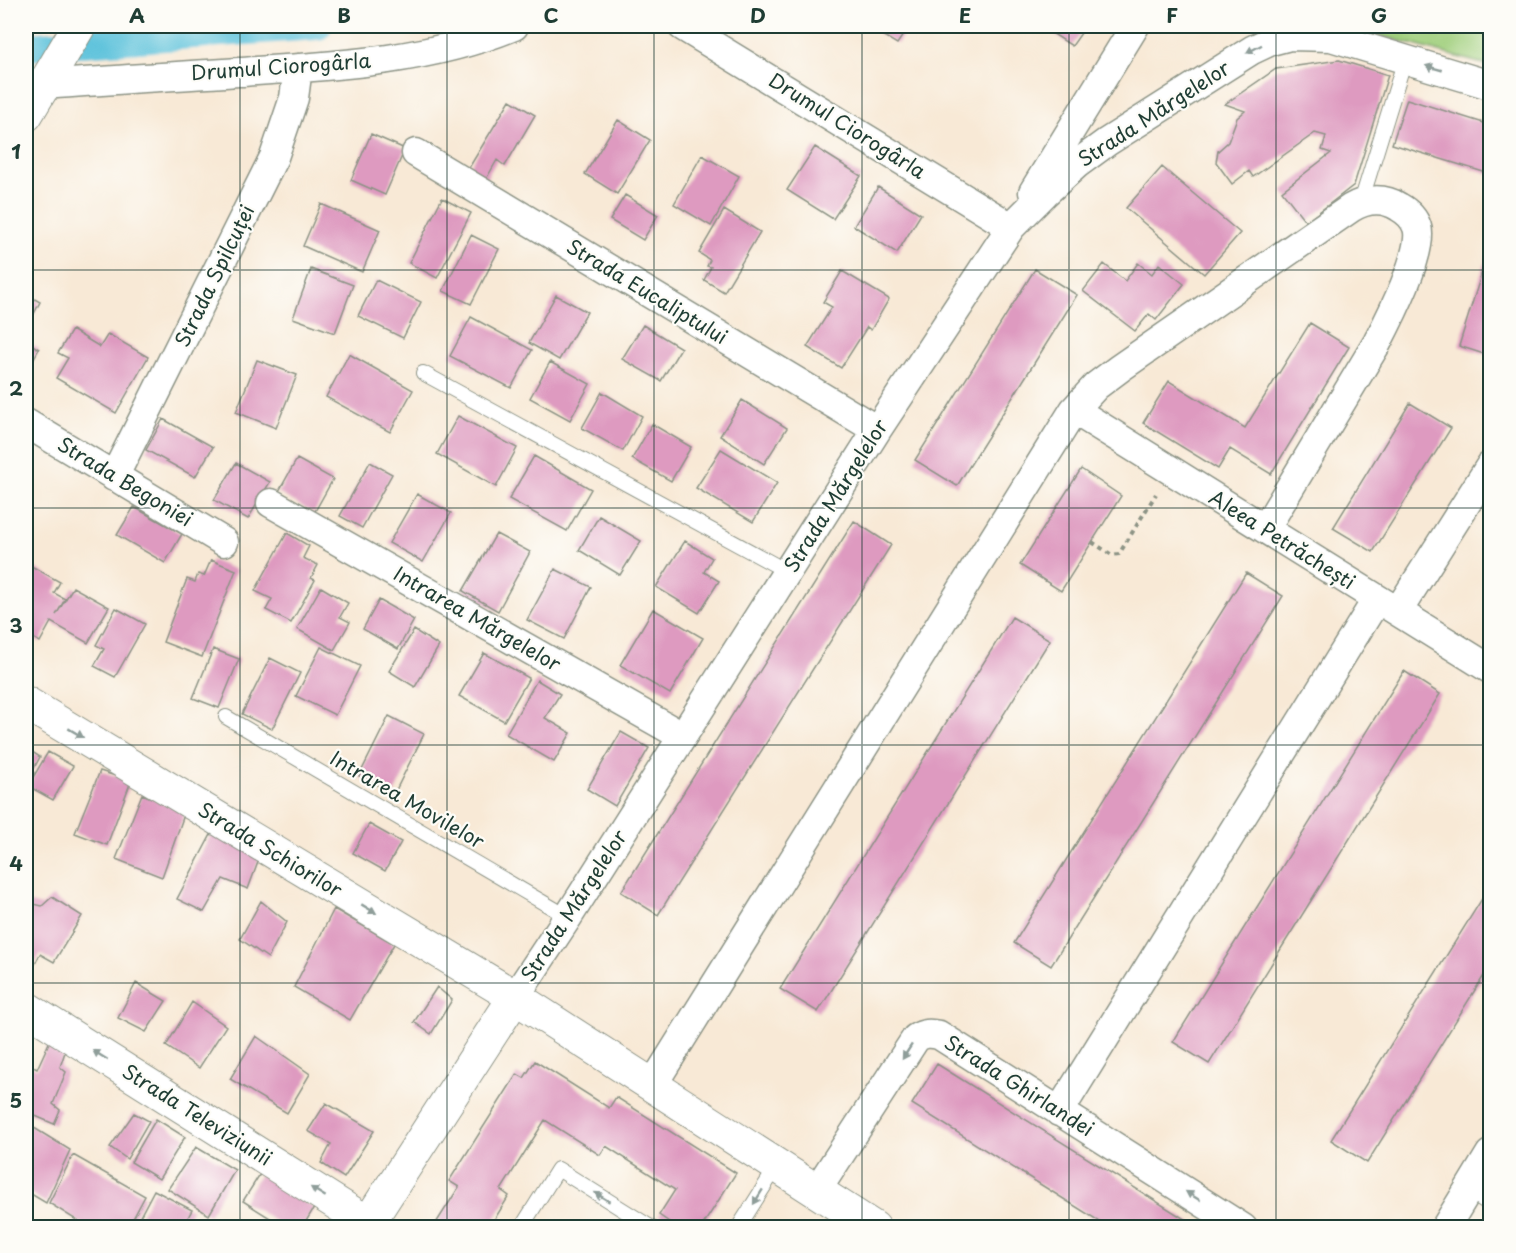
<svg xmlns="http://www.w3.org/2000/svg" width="1516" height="1253" viewBox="0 0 1516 1253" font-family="'Playpen Sans',sans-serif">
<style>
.green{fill:#a0cf7d;stroke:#608658;stroke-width:1.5}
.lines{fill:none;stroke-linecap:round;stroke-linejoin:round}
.canal{stroke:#5ec3dc;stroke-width:28}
.building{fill:#de9ac0}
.service-casing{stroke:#8c9385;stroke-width:16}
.minor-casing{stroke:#8c9385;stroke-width:31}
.tertiary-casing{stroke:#8c9385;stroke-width:35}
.path{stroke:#8c9385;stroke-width:4;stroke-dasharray:4.5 4.5;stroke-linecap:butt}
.service{stroke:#fff;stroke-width:14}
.minor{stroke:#fff;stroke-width:28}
.tertiary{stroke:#fff;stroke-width:33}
.oneway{fill:#8f9e9a}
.grid{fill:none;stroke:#1f3d34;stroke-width:1.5;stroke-opacity:0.55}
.labels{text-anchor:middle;stroke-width:4.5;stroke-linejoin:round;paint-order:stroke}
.street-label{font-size:20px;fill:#1f3d34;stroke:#fdfcf7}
.neatline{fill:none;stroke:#1f3d34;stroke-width:2}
.grid-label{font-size:20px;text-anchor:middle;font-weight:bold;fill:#1f3d34}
</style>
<rect width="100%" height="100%" fill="#fdfcf7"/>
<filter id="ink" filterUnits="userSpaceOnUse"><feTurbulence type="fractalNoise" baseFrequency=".0167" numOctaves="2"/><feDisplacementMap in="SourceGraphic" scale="12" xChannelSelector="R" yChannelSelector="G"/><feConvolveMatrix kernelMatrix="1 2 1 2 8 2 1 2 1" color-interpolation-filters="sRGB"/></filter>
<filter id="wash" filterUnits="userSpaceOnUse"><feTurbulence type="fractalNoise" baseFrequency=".008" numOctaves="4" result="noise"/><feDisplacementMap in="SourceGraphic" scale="24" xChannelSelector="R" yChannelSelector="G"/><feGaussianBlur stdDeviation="1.35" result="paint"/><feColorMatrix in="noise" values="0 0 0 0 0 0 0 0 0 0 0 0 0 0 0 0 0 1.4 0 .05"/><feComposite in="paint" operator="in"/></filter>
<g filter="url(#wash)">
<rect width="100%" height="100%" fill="#f8e9d6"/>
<path class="green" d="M1344,26h146v40l-145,-40z"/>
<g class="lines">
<path class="canal" d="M26,47l292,-21"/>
</g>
<g id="blocks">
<path class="building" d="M867,26h42l-12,18z
M1041,26h45l-14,20z
M1339,60l49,15 -34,110 -48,37 -24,-31 49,-38 -9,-3 4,-14 -11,-3 -62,44 -4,-6 -17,13 -16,-22 2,-11 10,-9 9,-24 8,-7 -20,-7 51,-35z
M1407,99l83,26v49l-98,-30z
M510,100l25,15 -30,51 -8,-6 -12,21 -18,-10z
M618,120l32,20 -33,54 -32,-20z
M371,134l34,15 -20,46 -34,-15z
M815,147l46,29 -28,43 -46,-29z
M702,155l37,21 -28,50 -37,-22z
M1162,167l78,66 -36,41 -78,-66z
M878,187l43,27 -24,39 -43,-27z
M625,195l33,20 -15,25 -33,-20z
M442,198l29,15 -34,65 -28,-15z
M321,204l59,26 -18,42 -59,-26z
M724,210l36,22 -36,60 -20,-12 7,-13 -4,-1 3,-6 -11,-7z
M471,235l28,14 -28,55 -28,-13z
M1490,246v110l-31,-10z
M1138,263l14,11 7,-10 25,20 -28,36 -7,-6 -14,17 -52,-40 21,-27 21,17z
M311,269l42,16 -18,48 -42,-15z
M1035,269l42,26 -120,191 -42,-26z
M842,271l47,28 -18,31 -4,-3 -26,41 -34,-21 25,-40 -9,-5z
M376,280l45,22 -18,36 -45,-22z
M26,294l14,8 -14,27z
M556,295l31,17 -28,48 -30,-17z
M471,317l61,33 -21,38 -61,-32z
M1310,323l39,24 -78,127 -41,-25 -12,20 -75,-46 26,-42 76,47z
M643,325l38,23 -20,33 -39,-22z
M72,330l28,17 8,-13 40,23 -32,56 -60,-35 12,-20 -10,-5z
M26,341l13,8 -13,23z
M349,354l64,36 -23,42 -64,-35z
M257,360l40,15 -21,53 -40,-16z
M550,362l40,22 -20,36 -40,-22z
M602,392l40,24 -19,35 -41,-23z
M742,400l45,28 -23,36 -44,-28z
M1410,403l41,25 -78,124 -40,-24z
M458,416l59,32 -21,39 -59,-33z
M163,419l50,28 -18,30 -49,-27z
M652,424l39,23 -20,34 -39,-22z
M721,449l56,34 -24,39 -57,-34z
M534,456l57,33 -24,42 -58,-32z
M297,459l36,20 -19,34 -36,-20z
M370,462l22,12 -30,54 -22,-12z
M236,463l34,19 -22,37 -34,-19z
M1081,469l40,27 -60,95 -41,-26z
M417,494l34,19 -28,49 -34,-19z
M134,507l48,27 -17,29 -48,-28z
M599,516l42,25 -21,34 -41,-25z
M854,521l37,24 -233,370 -37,-23z
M287,533l22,13 -6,12 15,7 -7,13 4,2 -24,43 -25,-13 6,-11 -17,-8z
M496,534l34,18 -32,59 -35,-20z
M685,541l27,17 -8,14 15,9 -20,32 -43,-26z
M211,560l25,10 -34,87 -39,-15 24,-63 8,3 3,-8 6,2z
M33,567l27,15 -6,11 11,6 -9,16 17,-28 36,20 -21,36 -37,-21 -11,20 -14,-8v-13l7,-12 -7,-4v-25z
M555,569l36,18 -27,52 -37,-19z
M1246,573l37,23 -232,370 -37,-23z
M321,587l27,16 -8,14 10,5 -16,28 -37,-21z
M379,600l35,20 -16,29 -35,-20z
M116,608l29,16 -30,53 -21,-11 10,-17 -8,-4z
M653,609l50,29 -33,56 -50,-29z
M1012,617l38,23 -232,372 -38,-23z
M414,630l25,16 -24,41 -26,-16z
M321,647l39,19 -25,49 -39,-19z
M213,649l26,10 -20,49 -26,-10z
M484,653l45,25 -25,43 -45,-25z
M270,658l30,15 -28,56 -30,-15z
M1404,671l36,23 -231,370 -36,-22z
M537,680l23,14 -15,24 26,15 -17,29 -48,-28z
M389,716l35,18 -30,60 -35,-18z
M621,732l28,16 -34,58 -28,-17z
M26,748l14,9 -14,26z
M48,752l25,14 -20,34 -25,-14z
M100,771l31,10 -24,64 -32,-12z
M142,794l43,18 -23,65 -46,-18z
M369,824l32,18 -16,29 -32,-18z
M214,829l47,25 -13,35 -25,-10 -19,33 -27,-13z
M1490,886v80l-123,197 -36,-23z
M52,897l30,19 -28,46 -14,-8 -5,10 -9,-6v-48l4,-7 12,3z
M261,901l26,21 -19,36 -28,-19z
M334,909l60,35 -44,76 -56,-33z
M136,983l30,18 -20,31 -28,-14z
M437,987l15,13 -21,34 -17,-12z
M192,1002l34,24 -27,42 -33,-22z
M52,1036l15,10 -7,21 6,5 -13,32 7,6 -6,14 -28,-12v-49l11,6z
M256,1036l54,38 -23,39 -57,-34z
M535,1061l74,47 7,-11 120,76 -35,55h-23l-19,-13 16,-25 -69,-44 -6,9 -55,-35 -44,70 8,6 -20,32h-56l26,-41 -10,-6 68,-107 7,4z
M937,1064l262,164h-89l-198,-124z
M326,1103l48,28 -30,47 -23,-15 10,-19 -23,-13z
M134,1113l15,8 -22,38 -17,-12z
M156,1119l29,18 -26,42 -28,-17z
M26,1123l44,27 -24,53 -20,-12z
M196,1147l39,23 -26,45 -41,-26z
M73,1155l72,41 -17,32h-39l-40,-25z
M260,1174l54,34 -12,20h-16l-43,-27z
M154,1190l38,20 -10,18h-48z"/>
</g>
</g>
<g filter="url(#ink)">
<use href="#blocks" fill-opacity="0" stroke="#8c9385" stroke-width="1.5"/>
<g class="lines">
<defs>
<path id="service" d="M1361,202l44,-143
M423,373l365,199
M226,717l342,200
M1468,1190l22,15
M521,1228l37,-59 94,59
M738,1228l39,-62"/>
<path id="minor" d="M682,26l329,201
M43,85c65,-5 131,-9 196,-13 93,-6 188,-10 275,-46
M416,153l461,277
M1033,192l102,-166
M1074,410l416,259
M26,423l198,119
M114,477l160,-320 20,-59 4,-30
M271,503l411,233
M1398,611l92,-145
M515,997l53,-80 309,-487 134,-203 34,-34 32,-29 30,-22 145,-92 19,-9 19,-5 41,1 159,48
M652,1086l422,-676 22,-24 24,-18 231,-160c15,-9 32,-11 48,-1 7,4 15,11 18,20 8,23 -28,93 -40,116l-112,186
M1059,1112l318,-513
M817,1190l99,-152c8,-5 14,-5 23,-3l304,193
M1445,1228l45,-74"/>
<path id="tertiary" d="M26,115l53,-89
M26,703l489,294 359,231
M26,1008l342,215
M365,1228l150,-231"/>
</defs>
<use href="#service" class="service-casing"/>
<use href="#minor" class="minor-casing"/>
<use href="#tertiary" class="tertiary-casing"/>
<path class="path" d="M1092,542l20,13 7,-1 37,-60"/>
<use href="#service" class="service"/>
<use href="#minor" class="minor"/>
<use href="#tertiary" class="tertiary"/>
</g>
<defs><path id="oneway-solid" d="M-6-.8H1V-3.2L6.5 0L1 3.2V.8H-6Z" transform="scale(1.5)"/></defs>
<g class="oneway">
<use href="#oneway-solid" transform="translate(1254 49) rotate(152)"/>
<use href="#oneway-solid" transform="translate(1434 68) rotate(-164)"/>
<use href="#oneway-solid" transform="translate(76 733) rotate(31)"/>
<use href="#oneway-solid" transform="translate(369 909) rotate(31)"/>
<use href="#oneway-solid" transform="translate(907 1052) rotate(123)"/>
<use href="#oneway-solid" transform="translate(100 1055) rotate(-148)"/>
<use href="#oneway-solid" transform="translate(318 1192) rotate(-148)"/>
<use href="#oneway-solid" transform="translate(1193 1196) rotate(-148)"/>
<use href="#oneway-solid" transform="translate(602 1197) rotate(-148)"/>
<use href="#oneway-solid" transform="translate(758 1197) rotate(122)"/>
</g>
</g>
<path class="grid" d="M240,26v1202M447,26v1202M654,26v1202M862,26v1202M1069,26v1202M1276,26v1202M26,270h1464M26,508h1464M26,745h1464M26,983h1464"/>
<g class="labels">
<g class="street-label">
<text transform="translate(281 67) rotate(-4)" y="7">Drumul Ciorogârla</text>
<text transform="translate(1154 114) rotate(-33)" y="7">Strada Mărgelelor</text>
<text transform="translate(847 126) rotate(32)" y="7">Drumul Ciorogârla</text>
<text transform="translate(215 276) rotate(-64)" y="7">Strada Spilcuței</text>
<text transform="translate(647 292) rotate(31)" y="7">Strada Eucaliptului</text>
<text transform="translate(125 482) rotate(31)" y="7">Strada Begoniei</text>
<text transform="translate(836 496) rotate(-58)" y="7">Strada Mărgelelor</text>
<text transform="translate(1282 540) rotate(32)" y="7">Aleea Petrăchești</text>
<text transform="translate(477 619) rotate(30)" y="7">Intrarea Mărgelelor</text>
<text transform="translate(407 800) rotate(30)" y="7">Intrarea Movilelor</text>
<text transform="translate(270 850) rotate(31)" y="7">Strada Schiorilor</text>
<text transform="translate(574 906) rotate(-57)" y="7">Strada Mărgelelor</text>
<text transform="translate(1019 1086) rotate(32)" y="7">Strada Ghirlandei</text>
<text transform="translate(197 1115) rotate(32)" y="7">Strada Televiziunii</text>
</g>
</g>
<rect width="1516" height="1253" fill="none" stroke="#fdfcf7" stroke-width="66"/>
<rect x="33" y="33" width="1450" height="1187" class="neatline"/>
<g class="grid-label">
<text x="137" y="23">A</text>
<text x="344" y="23">B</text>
<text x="551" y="23">C</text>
<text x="758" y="23">D</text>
<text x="965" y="23">E</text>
<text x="1172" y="23">F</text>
<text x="1379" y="23">G</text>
<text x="16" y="159">1</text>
<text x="16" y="396">2</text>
<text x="16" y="633">3</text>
<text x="16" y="871">4</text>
<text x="16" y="1108">5</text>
</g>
</svg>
